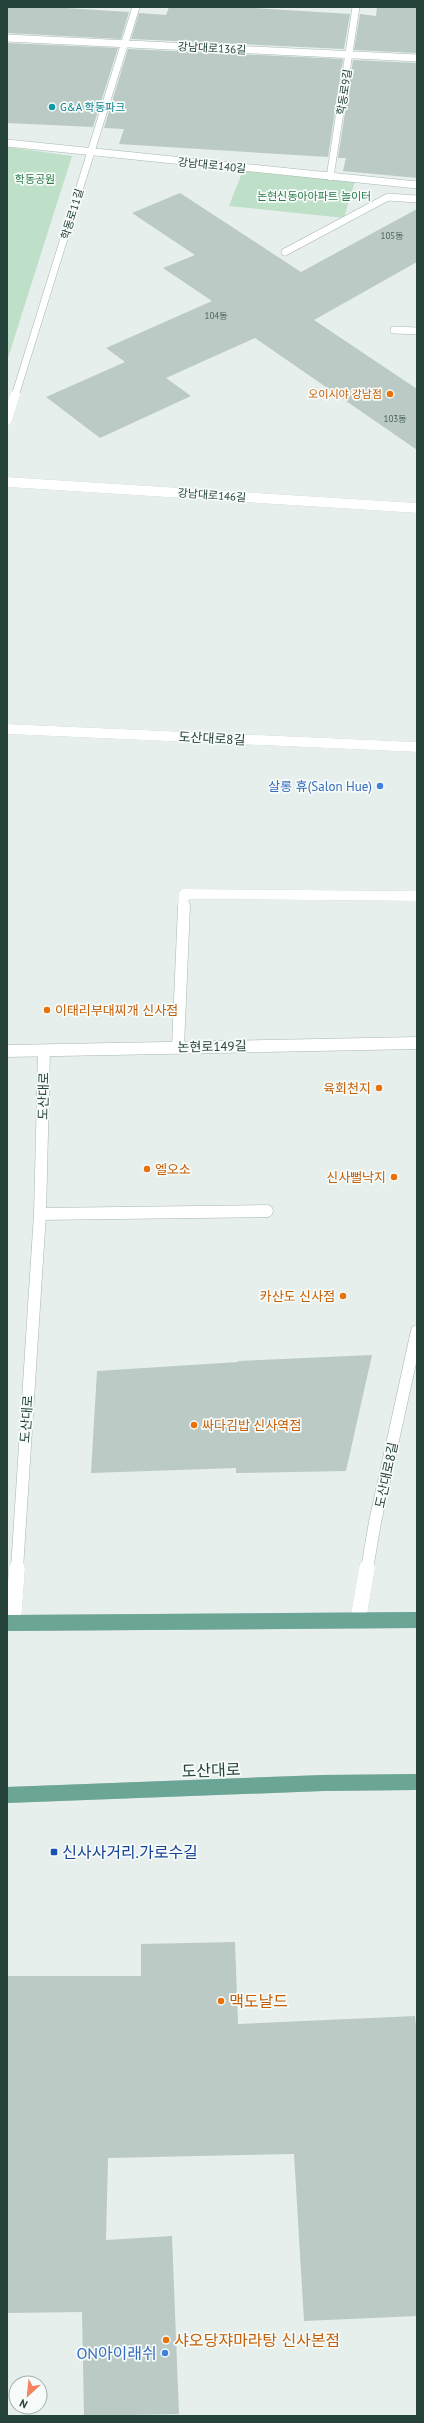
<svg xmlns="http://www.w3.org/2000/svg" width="424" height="2423" viewBox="0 0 424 2423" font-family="'PT Sans','Noto Sans KR',sans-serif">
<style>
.green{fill:#bfe0c8}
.building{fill:#bbcac4}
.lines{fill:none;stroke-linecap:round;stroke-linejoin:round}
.minor-far3-casing{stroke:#a8b8b2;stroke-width:8}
.minor-far2-casing{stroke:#a8b8b2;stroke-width:10}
.minor-far1-casing{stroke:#a8b8b2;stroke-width:13}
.minor-casing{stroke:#a8b8b2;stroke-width:16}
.major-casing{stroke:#c2cac8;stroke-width:16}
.minor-far3{stroke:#fff;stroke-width:7}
.minor-far2{stroke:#fff;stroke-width:10}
.minor-far1{stroke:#fff;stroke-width:12}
.minor{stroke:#fff;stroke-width:16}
.major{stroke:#6aa596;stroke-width:16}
.culture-dot{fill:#0f9aa8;stroke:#f7fbf9;stroke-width:1.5}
.food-dot{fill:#e8710a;stroke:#f7fbf9;stroke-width:1.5}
.shop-dot{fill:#3f7fe0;stroke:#f7fbf9;stroke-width:1.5}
.transit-dot{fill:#1a4fb4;stroke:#f7fbf9;stroke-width:1.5}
.labels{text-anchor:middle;stroke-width:3.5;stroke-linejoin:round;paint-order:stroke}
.far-number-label{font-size:9px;fill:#4a645c}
.far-street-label{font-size:11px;fill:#24423a;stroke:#f7fbf9}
.far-culture-label{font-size:11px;fill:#0d838f;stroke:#f7fbf9;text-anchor:start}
.far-park-label{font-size:11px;fill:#2d7a4b;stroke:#f7fbf9}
.far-food-label{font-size:11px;fill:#c56008;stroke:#f7fbf9;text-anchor:end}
.street-label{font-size:13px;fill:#24423a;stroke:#f7fbf9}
.shop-label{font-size:13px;fill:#366cbe;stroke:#f7fbf9;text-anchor:end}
.food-label{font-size:13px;fill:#c56008;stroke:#f7fbf9;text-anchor:start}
.near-street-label{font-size:16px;fill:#24423a;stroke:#f7fbf9}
.near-transit-label{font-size:16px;fill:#164399;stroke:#f7fbf9;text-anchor:start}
.near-food-label{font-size:16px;fill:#c56008;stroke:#f7fbf9;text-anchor:start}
.near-shop-label{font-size:16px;fill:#366cbe;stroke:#f7fbf9;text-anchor:end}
</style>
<rect width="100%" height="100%" fill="#e6efeb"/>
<path class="green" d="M7,147l65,9 -65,205z
M243,170l112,11 -11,37 -115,-12z"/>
<path class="building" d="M7,7h43l79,5 -8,27 -114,-6z
M169,7h71l110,7 -6,35 -213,-10 8,-26 27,2z
M377,7h40v46l-63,-3 6,-36 16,2z
M7,43l111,5 -25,79 -86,-4z
M128,49l215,10 -15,98 -209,-13 5,-15 -20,-1z
M353,60l64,3v115l-74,-7 3,-13h-8z
M180,193l121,79 116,-63v53l-103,58 103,69v61l-162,-112 -89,40 25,18 -91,42 -54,-41 79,-35 -19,-14 106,-47 -49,-33 32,-13 -63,-42z
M372,1355l-26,116 -110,2v-5l-145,5 6,-102 141,-9v-1z
M235,1942l3,82 177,-8 2,21v279l-113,5 -10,-167 -186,4 -2,82 66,-4 7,178 -95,2 -2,-104 -75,1v-337h134v-32z"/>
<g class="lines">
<defs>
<path id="minor-far3" d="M7,38l410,20
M7,143l410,42
M330,177l26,-170
M285,252l103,-55 29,2
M394,330l23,1
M15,396l121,-389"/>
<path id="minor-far2" d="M7,420l8,-25
M7,482l410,26
M7,729l410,18
M183,907l1,-13 233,2"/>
<path id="minor-far1" d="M178,1047l6,-141
M7,1051l410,-8
M40,1214l227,-3
M17,1569l23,-355 4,-163
M367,1569l8,-47 42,-191"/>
<path id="minor" d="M358,1620l9,-52
M13,1623l4,-55"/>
<path id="major" d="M7,1623l410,-3
M7,1795l316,-12 94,-1"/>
</defs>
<use href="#minor-far3" class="minor-far3-casing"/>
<use href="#minor-far2" class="minor-far2-casing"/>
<use href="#minor-far1" class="minor-far1-casing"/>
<use href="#minor" class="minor-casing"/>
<use href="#major" class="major-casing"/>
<use href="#minor-far3" class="minor-far3"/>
<use href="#minor-far2" class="minor-far2"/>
<use href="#minor-far1" class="minor-far1"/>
<use href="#minor" class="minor"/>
<use href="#major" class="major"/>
</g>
<circle class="culture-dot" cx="52" cy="107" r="4"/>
<g class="food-dot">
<circle cx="390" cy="394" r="4"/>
<circle cx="47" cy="1010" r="4"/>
<circle cx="379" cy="1088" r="4"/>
<circle cx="147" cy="1169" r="4"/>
<circle cx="394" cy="1177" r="4"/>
<circle cx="343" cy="1296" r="4"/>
<circle cx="194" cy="1425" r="4"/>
<circle cx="221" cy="2001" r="4"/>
<circle cx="166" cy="2340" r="4"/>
</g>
<g class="shop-dot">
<circle cx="380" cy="786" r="4"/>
<circle cx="165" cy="2353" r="4"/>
</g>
<rect class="transit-dot" x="50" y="1848" width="8" height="8" rx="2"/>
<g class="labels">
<g class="far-number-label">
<text x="392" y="239">105동</text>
<text x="216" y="319">104동</text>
<text x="395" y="422">103동</text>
</g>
<g class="far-street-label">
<text transform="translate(212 48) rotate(3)" y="4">강남대로136길</text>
<text transform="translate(344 92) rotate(-81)" y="4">학동로9길</text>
<text transform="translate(212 165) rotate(6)" y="4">강남대로140길</text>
<text transform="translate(72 214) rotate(-73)" y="4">학동로11길</text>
<text transform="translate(212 495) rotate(4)" y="4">강남대로146길</text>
</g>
<g class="far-culture-label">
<text x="60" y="111">G&amp;A 학동파크</text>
</g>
<g class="far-park-label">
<text x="35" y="183">학동공원</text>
<text x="314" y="200">논현신동아아파트 놀이터</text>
</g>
<g class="far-food-label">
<text x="382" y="398">오이시야 강남점</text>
</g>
<g class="street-label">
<text transform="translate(212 738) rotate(3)" y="5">도산대로8길</text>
<text transform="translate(212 1046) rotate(-1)" y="5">논현로149길</text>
<text transform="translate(43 1096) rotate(-89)" y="5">도산대로</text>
<text transform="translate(26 1419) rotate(-86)" y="5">도산대로</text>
<text transform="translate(386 1475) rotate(-78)" y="5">도산대로8길</text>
</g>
<g class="shop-label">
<text x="372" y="791">살롱 휴(Salon Hue)</text>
</g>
<g class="food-label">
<text x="55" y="1015">이태리부대찌개 신사점</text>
<text x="371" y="1093" text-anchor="end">육회천지</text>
<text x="155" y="1174">엘오소</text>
<text x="386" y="1182" text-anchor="end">신사뻘낙지</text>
<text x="335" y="1301" text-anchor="end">카산도 신사점</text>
<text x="202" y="1430">싸다김밥 신사역점</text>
</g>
<g class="near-street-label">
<text transform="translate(211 1770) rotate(-2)" y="6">도산대로</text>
</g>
<g class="near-transit-label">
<text x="62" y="1858">신사사거리.가로수길</text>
</g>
<g class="near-food-label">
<text x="229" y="2007">맥도날드</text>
<text x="174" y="2346">샤오당쟈마라탕 신사본점</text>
</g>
<g class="near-shop-label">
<text x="157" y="2359">ON아이래쉬</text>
</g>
</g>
<rect width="424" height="2423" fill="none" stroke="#24423a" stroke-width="16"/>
<g transform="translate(28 2395) rotate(207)"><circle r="19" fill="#f7fbf9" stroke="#a3b1ad"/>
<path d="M0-3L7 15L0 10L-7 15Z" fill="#f4845f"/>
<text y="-6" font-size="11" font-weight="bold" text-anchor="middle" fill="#24423a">N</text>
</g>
</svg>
